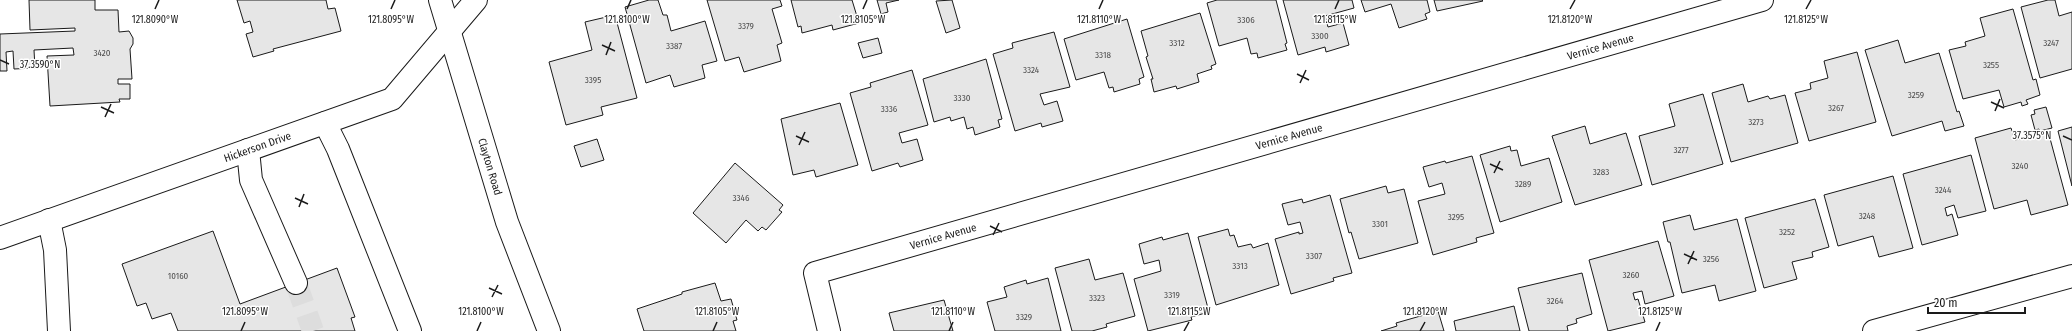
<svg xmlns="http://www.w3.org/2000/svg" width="2072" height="331" viewBox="0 0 2072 331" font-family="'Fira Sans Condensed',sans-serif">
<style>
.building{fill:#e6e6e6;stroke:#1a1a1a}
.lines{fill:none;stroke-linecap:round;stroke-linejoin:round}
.minor-tunnel{stroke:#ddd;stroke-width:22;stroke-dasharray:22 11;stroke-linecap:butt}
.minor-casing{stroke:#1a1a1a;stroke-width:24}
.minor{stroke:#fff;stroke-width:22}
.ticks{fill:none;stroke:#1a1a1a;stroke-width:1.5}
.labels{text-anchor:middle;stroke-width:3;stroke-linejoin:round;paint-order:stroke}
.number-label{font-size:9px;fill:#4d4d4d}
.street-label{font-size:11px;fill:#1a1a1a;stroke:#fff}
.ticks-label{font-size:10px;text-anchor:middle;fill:#1a1a1a;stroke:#fff;stroke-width:3;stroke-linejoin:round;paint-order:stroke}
</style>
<rect width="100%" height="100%" fill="#fff"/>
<path class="building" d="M29,0h66v10h23l1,22 10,-1 4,7v6l-3,5 2,30h-14v5h12v15h-11l1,3 -70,4 -3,-50 27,-1 -1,-7 -39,2 1,18 -21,1 -1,-18 -7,1 1,19h-7v-37l75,-3v-3l-45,2z
M237,0h89l2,9 7,-1 6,23 -68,18 1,2 -21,6 -7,-23 7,-2 -3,-11 -6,2z
M649,0h9l5,15h4l4,16 34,-10 12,40 -15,4 3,13 -31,9 -4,-12 -24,8 -21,-76z
M707,0h73l2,6 -10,3 10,34 -5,2 4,16 -37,11 -5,-15 -14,4z
M791,0h61l7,23 -26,7 -1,-5 -30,8 -1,-7 -3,1z
M877,0h22l-13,3 2,9 -7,2z
M952,0l8,28 -14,5 -10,-32z
M1217,0h59l11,43 -2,1 2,6 -29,8 -1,-5 -6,1 -4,-16 -28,8 -12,-43z
M1283,0h69l2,8 -29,8 3,11 15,-4 6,22 -23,7 -1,-5 -27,8z
M1361,0h66l3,12 -5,2 2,5 -28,9 -8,-24 -26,8z
M1434,0h48l1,1 -46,10z
M2048,0h7l4,16 13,-4v57l-32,9 -19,-71z
M2013,9l20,71 3,-1 4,16 -14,5 2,4 -6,2 -1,-4 -17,5 -5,-17 -36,9 -14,-49 17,-4 -1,-4 20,-6 -5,-18z
M1200,13l16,51 -5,2 1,3 -15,5 2,8 -22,7 -1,-3 -22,6 -3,-13h2l-7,-22 2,-1 -7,-25z
M615,15l22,83 -36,9 2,8 -37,10 -17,-63 43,-12 -7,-28z
M1127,19l17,58 -5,2 1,5 -26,8 -1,-5 -4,1 -5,-16 -28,8 -12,-41z
M1054,32l16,55 -30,7 4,11 13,-4 6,20 -21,6 -1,-4 -26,8 -22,-77 20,-6 -1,-5z
M878,38l4,15 -19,5 -5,-15z
M1898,40l7,23 34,-10 18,59 2,-1 5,15 -19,5 -3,-10 -50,15 -27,-86z
M1857,52l19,70 -67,19 -14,-48 16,-4 -1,-6 18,-5 -4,-17z
M986,59l16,60 -4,1 2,7 -25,8 -2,-8 -6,2 -3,-12 -13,4 -1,-4 -16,5 -11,-43z
M912,70l16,55 -29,8 3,10 15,-4 6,21 -23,7 -2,-4 -26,8 -22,-78 21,-6 -1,-4z
M1743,84l5,18 20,-6 2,3 15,-4 13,48 -67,19 -19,-69z
M1703,94l20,70 -71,21 -13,-49 36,-10 -6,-22z
M840,103l18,62 -42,12 -2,-7 -21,5 -12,-56z
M2046,107l6,21 -12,3 -1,-2 -4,1 -4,-15 4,-1 -1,-4z
M1585,126l5,18 36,-11 16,52 -67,20 -23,-69z
M2072,127v59l-14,-55z
M2011,128l4,12 33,-9 20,74 -37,10 -4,-15 -33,9 -19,-71z
M597,139l7,21 -23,7 -7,-21z
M1510,146l1,5 6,-1 4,16 28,-8 13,44 -62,20 -20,-67z
M1971,155l15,56 -28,7 -4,-13 -9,3 2,8 5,-2 6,21 -36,10 -19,-71z
M1472,156l22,77 -18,5 1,4 -44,13 -15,-54 27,-7 -3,-11 -13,4 -6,-20 22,-6 1,2z
M735,163l48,42 -4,5 3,2 -16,18 -4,-3 -4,4 -12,-11 -20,23 -33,-30z
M1893,176l20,72 -34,9 -6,-21 -35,10 -14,-51z
M1386,186l2,7 16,-4 14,54 -59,16 -8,-27 -2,1 -9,-34z
M1330,195l22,78 -19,5 1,3 -43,13 -16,-55 24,-7v2l4,-1 -3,-11 -12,3 -6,-21 20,-5 1,4z
M1815,199l14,48 -17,5 1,5 -21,5 5,17 -33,9 -19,-70z
M1690,215l4,15 43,-11 19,72 -37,10 -4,-16 -33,8 -12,-51h-2l-5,-20z
M1228,229l2,7 4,-1 4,12 13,-3 2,4 15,-5 11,42 -63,20 -18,-68z
M213,231l27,73 97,-36 18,49 -4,1 4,13h-177l-7,-18 -19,6 -6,-16 -9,3 -15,-42z
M1188,233l21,79 -18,5 1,3 -44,11 -14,-52 27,-8 -2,-11 -15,4 -5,-20 23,-7 1,3z
M1658,241l16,55 -29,8 -3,-13 -9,2 2,7 3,-1 7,23 -37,9 -19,-71z
M1089,259l6,21 28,-7 12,43 -29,8 1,3 -15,4h-20l-17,-63z
M1582,273l10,41 -16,5 1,4 -10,3 1,5h-39l-11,-43z
M1048,278l13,53h-66l-8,-29 20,-5 -3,-10 22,-7 1,4z
M715,283l6,18 10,-2 6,21 -4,1 3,10h-92l-7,-22 45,-15v-2z
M944,300l9,31h-59l-5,-18z
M1514,306l6,25h-64l-2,-10z
M1438,311l6,20h-63l16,-5 -1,-3z"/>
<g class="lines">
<path class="minor-tunnel" d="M296,283l17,48"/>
<defs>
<g id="minor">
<path id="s1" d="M440,0l67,222 42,109"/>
<path d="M325,123l13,26 72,182"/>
<path d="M248,150l3,30 45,103"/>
<path d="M49,220l6,30 4,81"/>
<path id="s2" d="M0,238l392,-139 84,-99"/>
<path id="s3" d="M829,331l-14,-58 947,-273"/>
<path d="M1874,331l198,-55"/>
</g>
</defs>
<use href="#minor" class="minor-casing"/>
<use href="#minor" class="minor"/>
</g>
<path class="ticks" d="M155,9l4,-9M391,9l4,-9M627,9l4,-9M863,9l4,-9M1099,9l4,-9M1335,9l4,-9M1570,9l5,-9M1806,9l5,-9M602,45l13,6M606,55l5,-13M0,60l9,4M1297,74l12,6M1300,83l6,-13M1991,102l13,6M101,107l13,6M1995,111l5,-12M105,117l6,-13M796,136l13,6M2063,136l9,4M799,145l6,-13M1490,164l13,6M1494,173l6,-12M295,198l13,6M299,207l5,-13M990,226l12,6M993,235l6,-12M1684,254l13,6M1688,264l6,-13M489,288l13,6M492,297l6,-12M241,331l4,-9M477,331l4,-9M713,331l4,-9M949,331l4,-9M1184,331l5,-9M1420,331l5,-9M1656,331l4,-9"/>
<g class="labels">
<g class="number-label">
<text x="1246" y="23">3306</text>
<text x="746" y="29">3379</text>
<text x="1320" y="39">3300</text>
<text x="1177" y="46">3312</text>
<text x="2051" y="46">3247</text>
<text x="674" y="49">3387</text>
<text x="102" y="56">3420</text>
<text x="1103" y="58">3318</text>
<text x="1991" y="68">3255</text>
<text x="1031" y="73">3324</text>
<text x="593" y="83">3395</text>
<text x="1916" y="98">3259</text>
<text x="962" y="101">3330</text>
<text x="1836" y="111">3267</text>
<text x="889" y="112">3336</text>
<text x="1756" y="125">3273</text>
<text x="1681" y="153">3277</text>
<text x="2020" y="169">3240</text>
<text x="1601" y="175">3283</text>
<text x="1523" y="187">3289</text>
<text x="1943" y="193">3244</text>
<text x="741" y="201">3346</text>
<text x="1867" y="219">3248</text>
<text x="1456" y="220">3295</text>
<text x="1380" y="227">3301</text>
<text x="1787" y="235">3252</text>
<text x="1314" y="259">3307</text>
<text x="1711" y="262">3256</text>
<text x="1240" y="269">3313</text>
<text x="1631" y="278">3260</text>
<text x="178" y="279">10160</text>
<text x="1172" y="298">3319</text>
<text x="1097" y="301">3323</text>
<text x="1555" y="304">3264</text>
<text x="1024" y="320">3329</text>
</g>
<g class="street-label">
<text dy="4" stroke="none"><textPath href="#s3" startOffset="877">Vernice Avenue</textPath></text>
<text dy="4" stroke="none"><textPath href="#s3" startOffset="553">Vernice Avenue</textPath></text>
<text dy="4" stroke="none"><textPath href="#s2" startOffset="273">Hickerson Drive</textPath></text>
<text dy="4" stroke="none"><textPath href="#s1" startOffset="174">Clayton Road</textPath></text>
<text dy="4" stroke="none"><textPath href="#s3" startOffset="193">Vernice Avenue</textPath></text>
</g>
</g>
<g class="ticks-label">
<text x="155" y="23">121.8090°W</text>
<text x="391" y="23">121.8095°W</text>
<text x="627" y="23">121.8100°W</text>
<text x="863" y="23">121.8105°W</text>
<text x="1099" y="23">121.8110°W</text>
<text x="1335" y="23">121.8115°W</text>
<text x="1806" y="23">121.8125°W</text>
<text x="1570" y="23">121.8120°W</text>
<text x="40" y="68">37.3590°N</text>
<text x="2032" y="139">37.3575°N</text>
<text x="245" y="315">121.8095°W</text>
<text x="481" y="315">121.8100°W</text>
<text x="717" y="315">121.8105°W</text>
<text x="953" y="315">121.8110°W</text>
<text x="1189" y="315">121.8115°W</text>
<text x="1425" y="315">121.8120°W</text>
<text x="1660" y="315">121.8125°W</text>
</g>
<path d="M1928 307v6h97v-6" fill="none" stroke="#1a1a1a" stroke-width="2"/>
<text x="1934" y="307" font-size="12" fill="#1a1a1a" stroke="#ffffff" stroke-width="3" paint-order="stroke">20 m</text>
</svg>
